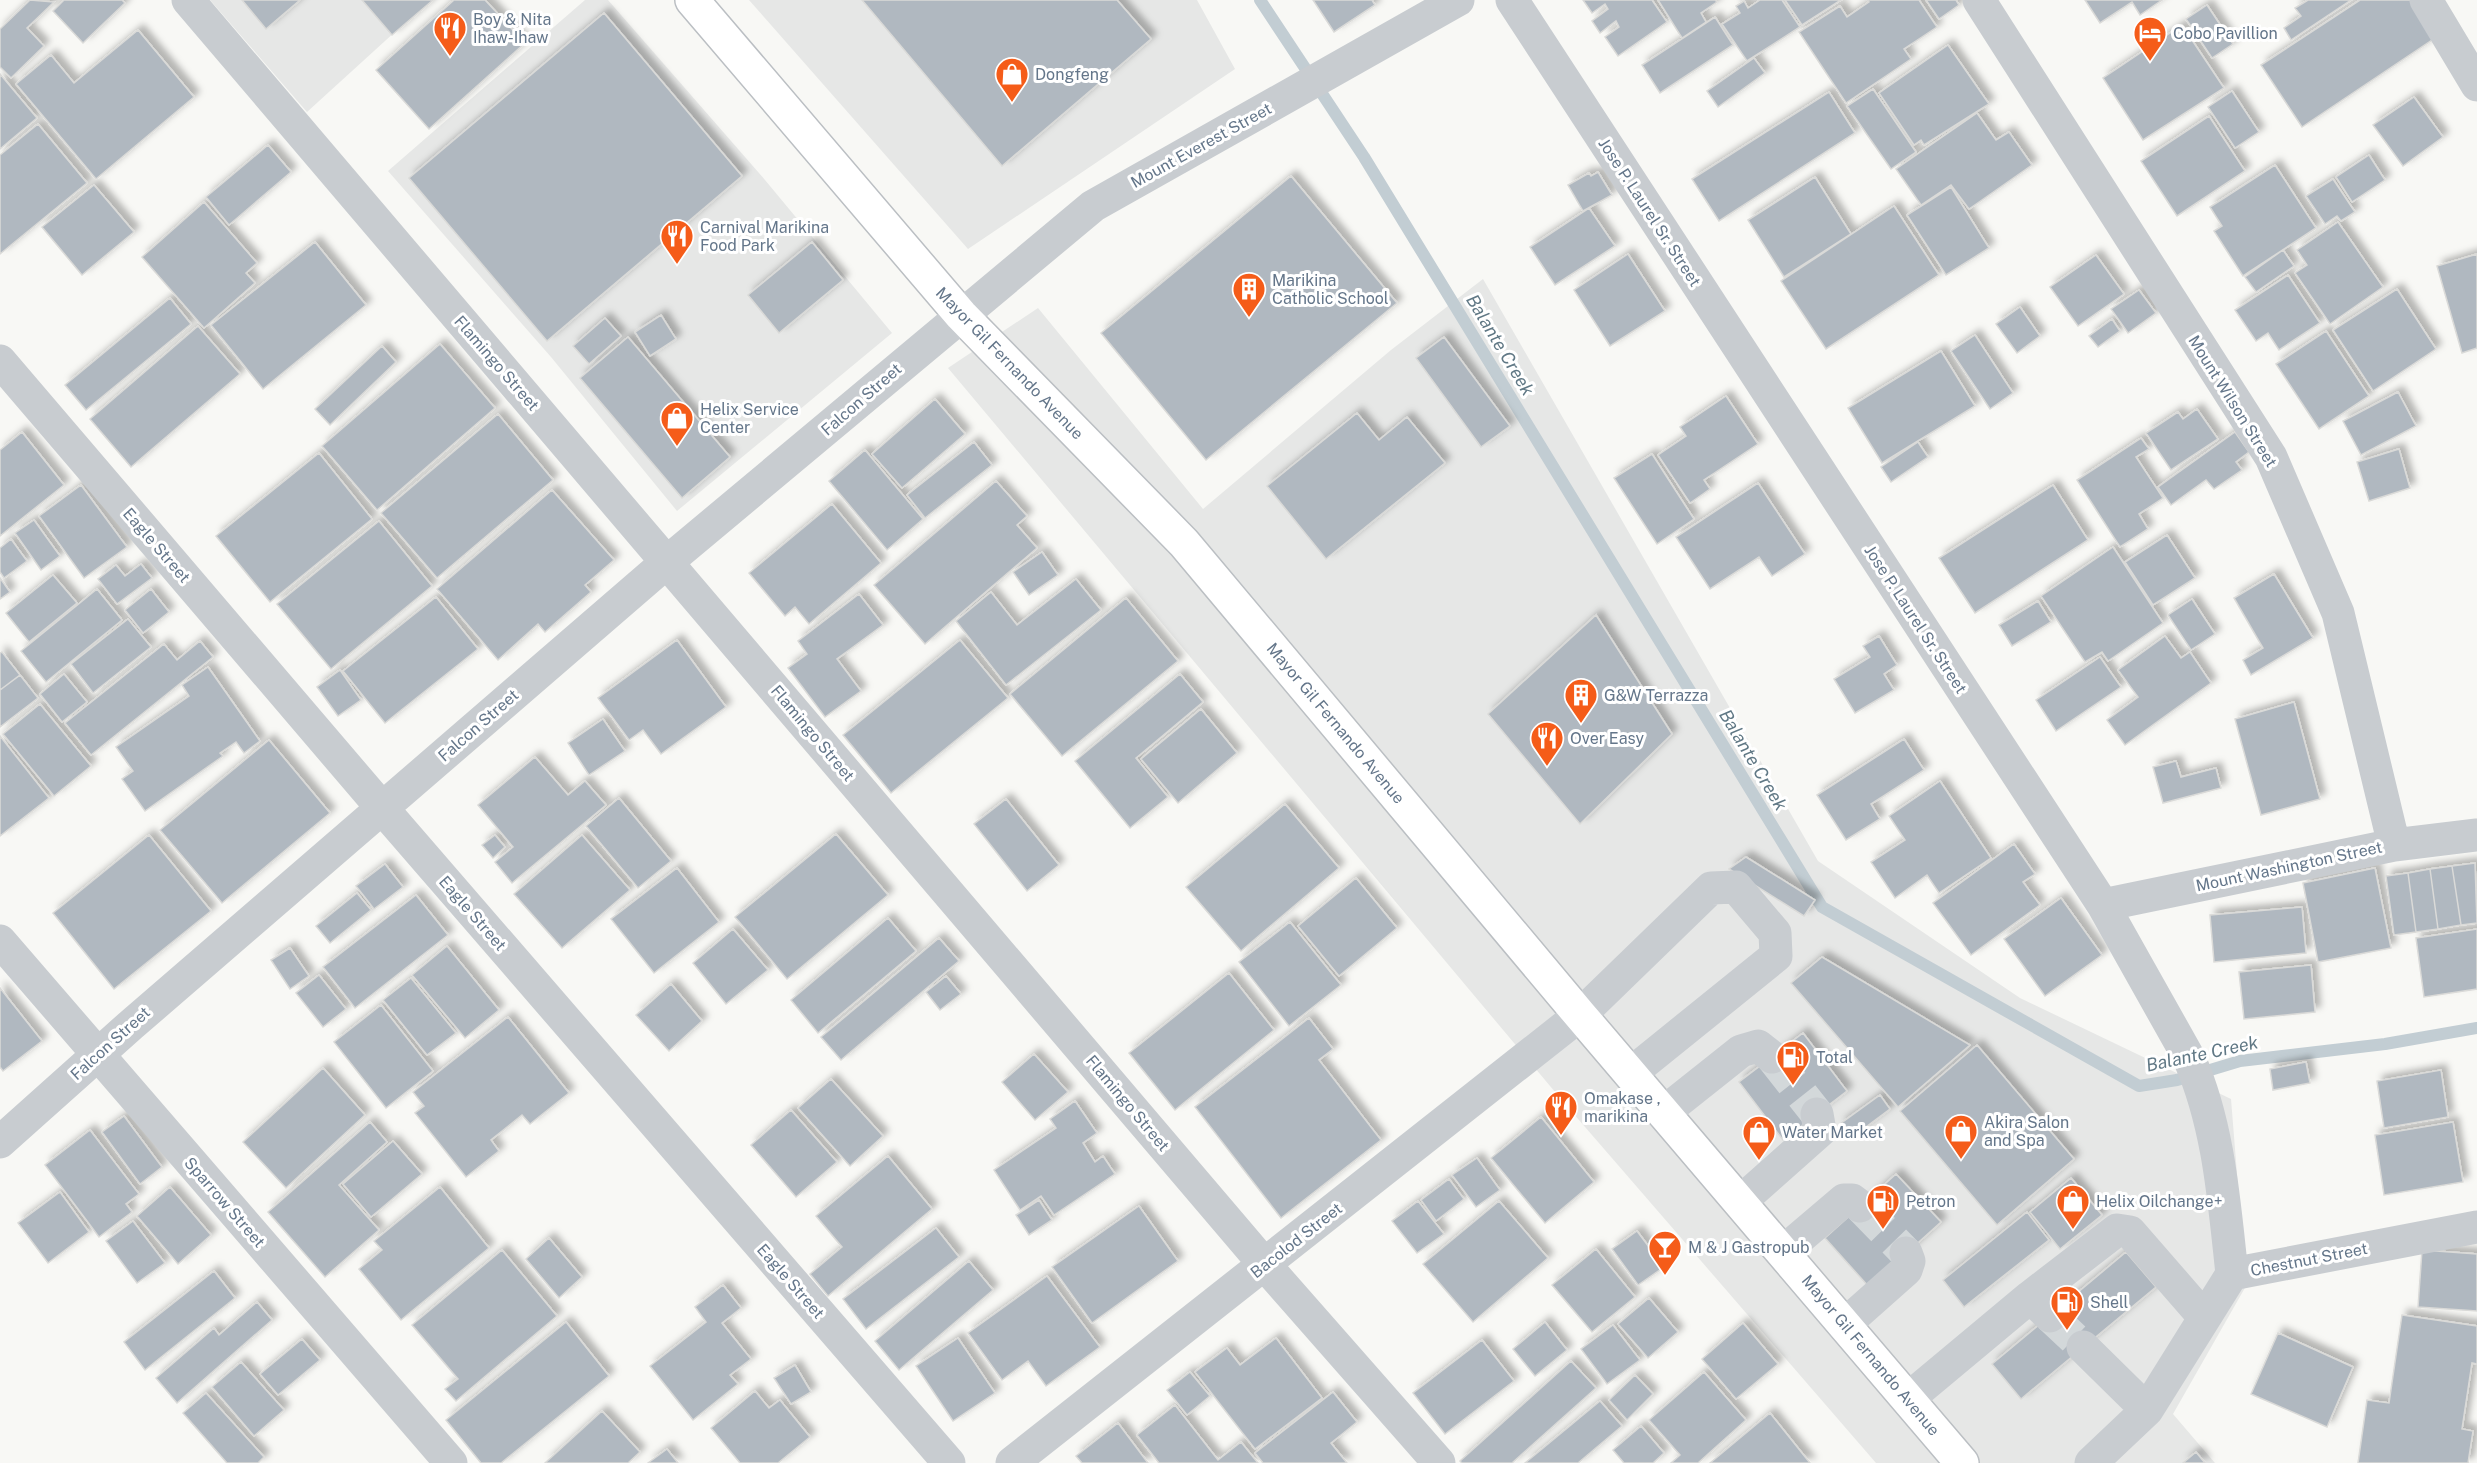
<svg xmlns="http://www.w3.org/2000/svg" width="2477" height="1463" viewBox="0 0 2477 1463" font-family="'Public Sans',sans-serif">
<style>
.built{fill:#e6e7e6}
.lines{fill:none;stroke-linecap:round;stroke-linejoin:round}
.stream{stroke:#c2cdd3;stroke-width:12}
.building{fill:#b0b8c0;stroke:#dadad8;stroke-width:1.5;filter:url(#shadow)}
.minor-tunnel{stroke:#d3d8da;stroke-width:33;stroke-dasharray:33 16;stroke-linecap:butt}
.major-casing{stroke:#bbbfc3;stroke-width:36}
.minor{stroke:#c8ccd0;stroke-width:33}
.major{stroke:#fff;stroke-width:33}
.labels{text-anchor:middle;stroke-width:6;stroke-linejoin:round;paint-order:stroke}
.poi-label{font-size:16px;fill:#64768a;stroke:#fff;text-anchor:start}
.street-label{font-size:16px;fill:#64768a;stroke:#fff}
.water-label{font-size:18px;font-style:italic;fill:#607885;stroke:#fff}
</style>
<defs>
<filter id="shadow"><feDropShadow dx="5.5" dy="-5.5" stdDeviation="3" flood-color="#0004"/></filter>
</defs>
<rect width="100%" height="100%" fill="#f8f8f5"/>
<path class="built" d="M210,0h220l-123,112z
M585,0h23l157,180 127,153 -215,178 -126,-154 -163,-186z
M749,0h448l38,69 -267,180z
M1483,279l335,582 202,137 211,101 15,187 -73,128 42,49h-339l-310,-358 -618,-737 90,-60 165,201 188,-159z"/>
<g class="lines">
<path class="stream" d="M1260,0l104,157 458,750 317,179 38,-6 63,-19 145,-17 92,-16"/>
</g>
<path class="building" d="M30,0l24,2 -27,26 17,18 -33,32 -11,-11v-38z
M64,0h58l3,3 -42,40 -30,-32z
M242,0h58l-34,29z
M362,0h71l-41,35z
M454,0h31l40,43 -96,86 -53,-59z
M862,0h255l34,39 -149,127z
M1313,0h59l3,5 -41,27z
M1583,0h69l15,22 -49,34 -13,-19 14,-10 -3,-6 -16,12 -8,-12 16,-12 -3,-5 -13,9z
M1658,0h57l2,2 -16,11 5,9 -24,16z
M1760,0h22l18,27 -53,34 -25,-37 18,-11 -4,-7 8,-5 4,7z
M1785,0h56l-39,25z
M1867,0h52l18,27 -33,22 7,10 -65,44 -47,-71 41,-26 7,11 22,-15z
M1926,0h30l3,5 -20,14z
M2085,0h77l-22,15 -8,-13 -32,21z
M2308,0h43l-60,40 -7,-12 17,-12 -6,-8z
M2360,0h50l25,38 -133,89 -41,-62z
M2207,5l26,39 -21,14 -26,-39z
M604,13l138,163 -195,165 -138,-163z
M1715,17l18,28 -73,48 -18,-28z
M2182,25l42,63 -81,52 -40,-62z
M138,30l56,67 -98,82 -80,-95 35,-29 23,28z
M1948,45l41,59 -65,41 -3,-5 -7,5 -35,-52z
M1754,58l11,15 -47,34 -11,-16z
M0,74l37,44 -37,31z
M1873,89l43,63 -25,17 -44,-63z
M2232,91l27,41 -24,16 -27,-41z
M1829,92l26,41 -136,88 -27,-42z
M2414,97l29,40 -40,29 -30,-41z
M1977,113l19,27 13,-8 23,33 -63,44 -18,-24 -30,20 -25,-36z
M2209,116l36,55 -68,45 -36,-55z
M38,124l49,59 -87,71v-99z
M268,145l23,27 -62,53 -23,-28z
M2369,155l16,25 -33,22 -16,-25z
M2275,165l41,63 -73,48 -29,-45 8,-5 -12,-19z
M1598,172l14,23 -29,16 -15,-26 21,-12 2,3z
M1291,176l106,127 -191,157 -105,-127z
M1815,177l36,57 -67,43 -36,-57z
M2333,179l22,33 -14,9 -4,-5 -12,8 -19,-28z
M94,185l40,47 -52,43 -40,-48z
M1951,187l38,61 -43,27 -39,-60z
M204,202l53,61 -11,10 9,10 -51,45 -62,-71z
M1894,206l45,69 -113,74 -45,-68z
M1589,208l26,38 -60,39 -25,-38z
M2338,222l45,65 -53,37 -35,-51 12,-8 -10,-15z
M315,242l51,63 -103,84 -52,-64z
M812,242l31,38 -64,53 -31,-38z
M2283,250l11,16 -38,26 -11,-15z
M1628,254l37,57 -55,35 -36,-56z
M2477,254v94l-15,5 -25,-87z
M2096,255l28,39 -46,32 -28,-39z
M2288,275l32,48 -41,27 -11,-17 -12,8 -21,-31z
M2397,289l39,60 -63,42 -40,-61z
M2139,290l17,23 -28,20 -17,-24z
M170,298l21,26 -105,86 -21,-25z
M2020,307l20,29 -23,17 -21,-29z
M661,315l15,24 -26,17 -15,-24z
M605,318l16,18 -32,28 -16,-18z
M2112,319l8,12 -22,16 -9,-11z
M198,326l42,48 -109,93 -41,-48z
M2326,331l43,65 -50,33 -43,-65z
M1975,335l38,58 -23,16 -39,-58z
M628,337l102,120 -48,41 -102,-120z
M1444,337l66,89 -29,21 -65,-89z
M440,344l55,64 -118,102 -55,-64z
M382,346l14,16 -66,63 -15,-16z
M1941,351l34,55 -93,57 -34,-55z
M2398,392l18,34 -55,29 -18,-34z
M1726,396l32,48 -54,36 6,9 -20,14 -32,-48 28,-19 -6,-9z
M935,399l30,35 -63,54 -30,-34z
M2197,409l21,30 -47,31 -25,-37 32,-21 5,7z
M1357,413l22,27 28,-23 38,46 -119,96 -59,-73z
M498,414l55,66 -116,98 -56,-65z
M22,432l42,53 -64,51v-86z
M2235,432l14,20 -13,10 6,8 -28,19 -8,-9 -35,25 -13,-18z
M2141,438l8,11 -13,8 27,41 -24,16 9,15 -28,18 -43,-67z
M974,442l18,23 -67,53 -18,-23z
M1918,442l10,15 -37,25 -10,-15z
M2399,449l11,39 -41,13 -12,-39z
M865,450l58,69 -36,31 -58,-69z
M319,453l53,66 -102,83 -54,-66z
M1652,454l42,65 -37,25 -43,-66z
M996,481l31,35 -10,9 20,23 -112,96 -51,-59z
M1758,483l47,71 -33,22 -13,-19 -49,32 -34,-52z
M81,485l46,62 -43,31 -45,-62z
M2053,485l35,55 -113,73 -36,-55z
M552,490l62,70 -29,25 6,7 -46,40 -7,-8 -40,36 -61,-71z
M832,504l49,59 -72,61 -14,-17 -10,9 -36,-43z
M34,520l26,36 -19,14 -26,-37z
M379,521l53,65 -101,83 -54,-65z
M2167,535l28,43 -42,27 -28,-43z
M11,539l16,22 -23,17 -4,-6v-24z
M2113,547l50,76 -55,38 -6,-9 -17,10 -44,-66z
M1042,552l16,23 -29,20 -16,-23z
M141,564l11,14 -35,26 -19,-25 18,-14 9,11z
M2274,574l39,64 -62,37 -8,-15 20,-12 -29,-50z
M53,575l24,28 -48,39 -23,-29z
M0,578l10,14 -10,7z
M1076,579l25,31 -95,75 -50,-64 35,-29 26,33z
M97,589l25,31 -76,62 -25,-31z
M151,589l18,23 -26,21 -18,-23z
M859,594l24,31 -46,34 24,32 -36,26 -37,-49 19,-14 -9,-13z
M436,597l42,52 -93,74 -42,-52z
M1126,598l52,63 -116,95 -52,-62z
M2192,599l23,35 -24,16 -23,-35z
M2038,601l13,21 -39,24 -13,-21z
M1596,615l76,119 -92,90 -92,-110z
M128,619l23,28 -58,46 -22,-29z
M1879,636l18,29 -13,9 10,16 -39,23 -21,-34 36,-22 -7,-11z
M2165,636l16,22 9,-6 21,31 -86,62 -18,-25 31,-23 -20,-27z
M677,640l49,67 -65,47 -18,-24 -14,10 -31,-42z
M960,640l48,58 -117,95 -48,-58z
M200,641l13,16 -122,98 -26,-32 99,-79 13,16z
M2,652l18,23 -20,15v-37z
M2100,657l21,30 -65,44 -20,-31z
M208,667l52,74 -16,12 -8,-11 -16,11 3,3 -78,55 -23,-32 11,-8 -17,-24 73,-51 -7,-11z
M340,670l21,30 -23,16 -21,-29z
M64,674l23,28 -25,20 -22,-28z
M1180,674l23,28 -67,56 32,39 -38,31 -55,-67z
M20,675l18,23 -38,29v-37z
M2294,702l26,97 -59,16 -26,-96z
M40,704l51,62 -37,30 -51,-62z
M1201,709l36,44 -59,50 -37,-44z
M603,719l22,32 -36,24 -21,-32z
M0,736l49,62 -49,38z
M1904,739l20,31 -53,34 9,15 -34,21 -29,-45z
M269,740l61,73 -108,90 -62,-73z
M535,757l33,38 17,-14 21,24 -94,78 -17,-21 18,-15 -35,-42z
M2176,761l5,16 35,-9 5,20 -58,15 -10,-36z
M1940,781l51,77 -52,35 -12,-18 -32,23 -24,-36 34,-22 -16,-24z
M619,798l52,63 -33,27 -52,-62z
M1006,799l53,66 -32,26 -53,-67z
M1285,804l54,64 -98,83 -55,-64z
M836,834l52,61 -101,84 -52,-62z
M149,835l62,76 -97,78 -61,-76z
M495,835l10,12 -12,11 -11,-13z
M582,835l48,55 -68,58 -48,-54z
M2014,844l21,30 -12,8 17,23 -69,50 -38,-52z
M1746,857l69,43 -11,16 -75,-47z
M2475,863l2,60 -16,2 -9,-59z
M385,864l18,23 -29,22 -18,-23z
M2452,866l9,59 -23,4 -8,-60z
M677,868l42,54 -65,51 -43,-54z
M2375,868l16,80 -73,14 -15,-79z
M2430,869l8,60 -22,3 -8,-59z
M2408,873l8,59 -22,3 -8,-59z
M1356,878l41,50 -58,48 -41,-50z
M357,893l14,17 -41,33 -14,-17z
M416,895l32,40 -93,73 -32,-41z
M2061,898l41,57 -57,41 -41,-57z
M2302,907l4,46 -92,9 -4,-47z
M888,918l28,33 -98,82 -27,-33z
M1290,922l51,63 -52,41 -50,-64z
M733,929l35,41 -42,34 -33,-41z
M2477,929v60l-53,8 -8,-59z
M939,938l20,23 -118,99 -20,-23z
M447,946l52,64 -34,28 -53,-63z
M290,948l19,28 -19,13 -19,-29z
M1822,957l148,88 -72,62 -107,-124z
M2311,965l4,47 -71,7 -5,-47z
M1229,973l45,57 -99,80 -46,-57z
M319,975l27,34 -23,18 -27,-34z
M946,976l15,18 -21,16 -14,-18z
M411,978l45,55 -29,22 -44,-55z
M671,984l31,37 -33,30 -33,-36z
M0,988l42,53 -39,30 -3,-4z
M381,1005l52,66 -47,37 -52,-66z
M508,1017l61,76 -39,31 -8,-9 -31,25 8,11 -33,26 -51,-64 9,-7 -11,-14z
M1309,1018l24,31 -14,11 62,80 -100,78 -86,-111z
M1803,1033l44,58 -64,49 -44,-58z
M1977,1045l97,114 -77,66 -97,-114z
M1034,1054l34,38 -33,28 -33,-38z
M2306,1062l4,21 -37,7 -3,-21z
M323,1068l42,47 -79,73 -43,-46z
M2441,1070l7,47 -64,11 -7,-47z
M831,1079l52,57 -33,30 -52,-58z
M1880,1095l10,14 -39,29 -11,-14z
M1075,1101l22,32 -14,10 12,19 8,-6 12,18 -61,41 -13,-19 -21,14 -26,-40 62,-42 -6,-9z
M791,1110l46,52 -41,35 -45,-52z
M124,1116l38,51 -22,17 -38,-52z
M1541,1117l53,65 -49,41 -54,-65z
M370,1122l17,20 -48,43 40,45 -54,47 -57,-65z
M2453,1122l10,60 -79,13 -9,-60z
M90,1130l49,64 -13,10 6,8 -33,25 -54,-72z
M393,1141l29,33 -51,43 -28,-33z
M888,1156l44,53 -104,87 -18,-22 32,-27 -26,-31z
M1477,1158l23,32 -24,17 -24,-32z
M1896,1174l45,48 -72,65 -44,-49z
M2071,1178l31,37 -42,34 -30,-37z
M1449,1179l15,20 -28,22 -15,-21z
M170,1187l41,48 -33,29 -41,-48z
M440,1187l49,61 -88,72 -42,-51 23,-19 -8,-9z
M60,1192l29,40 -41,31 -30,-40z
M1039,1200l13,20 -23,15 -13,-20z
M1418,1201l26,33 -27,19 -25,-32z
M1499,1201l49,57 -75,64 -50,-58z
M1139,1206l39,55 -86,62 -40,-56z
M2027,1212l22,28 -85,67 -21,-27z
M133,1221l32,42 -28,20 -31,-42z
M936,1228l23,29 -93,72 -23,-30z
M1637,1231l27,36 -26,18 -26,-36z
M549,1238l33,39 -23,21 -33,-39z
M1596,1249l39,48 -43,35 -40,-47z
M502,1250l55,66 -101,85 -11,-12 13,-10 -46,-54z
M2422,1250l55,4v57l-59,-4z
M2126,1252l30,35 -135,112 -29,-35z
M969,1261l24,29 -94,80 -24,-29z
M214,1271l21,27 -90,72 -21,-28z
M1047,1276l53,71 -54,39 -18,-25 -26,19 -34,-47z
M723,1285l18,23 -19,15 29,36 -21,16 8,9 -45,36 -43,-54 56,-44 -11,-15z
M1649,1298l29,34 -30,26 -30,-34z
M257,1302l15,18 -95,83 -21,-25 58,-50 5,7z
M2402,1315l75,11v38l-5,-1 -10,66 11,2 -5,32h-110l9,-63 22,3z
M566,1322l43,54 -108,87h-20l-35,-43z
M1545,1322l22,28 -32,26 -22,-27z
M1743,1323l35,41 -42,35 -34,-40z
M1613,1325l27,35 -33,24 -26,-35z
M2278,1333l75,34 -26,60 -76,-33z
M958,1338l37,55 -42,28 -37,-55z
M1276,1338l46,60 -67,51 -60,-77 32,-24 13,17z
M302,1339l18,21 -42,35 -18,-21z
M1482,1340l32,41 -69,53 -32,-41z
M1571,1361l25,27 -84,75h-50l-2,-2z
M241,1362l43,48 -30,26 -42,-49z
M795,1365l16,27 -20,12 -17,-26z
M1190,1372l20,24 -23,19 -20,-25z
M1704,1372l42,48 -48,43h-27l9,-8 -31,-35z
M1635,1375l18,19 -26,26 -18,-20z
M755,1391l14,17 11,-8 30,37 -32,26h-38l-29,-35z
M1333,1392l24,30 -26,21 16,20h-84l-8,-10z
M206,1393l58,64 -6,6h-31l-44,-50z
M1600,1401l22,25 -44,37h-53z
M1175,1405l43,55 23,-18 17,21h-99l-22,-28z
M602,1411l38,41 -12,11h-83z
M1770,1413l40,50h-100z
M1118,1423l30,40h-66l-6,-7z
M1641,1426l23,27 -11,10h-29l-11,-13z
M667,1449l11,14h-30z
M2196,1452l9,11h-22z"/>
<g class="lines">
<path class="minor-tunnel" d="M1772,1057l45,57
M1860,1206l46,47
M2050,1316l33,31"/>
<defs>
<path id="major" d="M692,0l269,315 223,228 396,472 382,448"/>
</defs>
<use href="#major" class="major-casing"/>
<path class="minor" d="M188,0l1077,1265 174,198
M1512,0l591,905 86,153c30,68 35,143 43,216
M1979,0l292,457 67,156 56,232
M2426,0l51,85
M0,361l382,447 567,655
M2103,905l291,-60 83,-10
M0,941l451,522
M1663,1113l78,-62 17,-5 14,11
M0,1142l131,-117 536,-463 426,-356 365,-206
M1740,1202l80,-71 -3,-17
M1783,1252l61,-52h8l8,6
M2030,1297l87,-67 13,2 73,84
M1844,1325l62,-55 3,-9 -3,-8
M2083,1347l64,63
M1909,1398l121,-101 20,19
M1012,1463l568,-448 131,-127 25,-1 39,46 1,23 -146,118
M2091,1463l56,-53 85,-136 245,-47"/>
<use href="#major" class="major"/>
</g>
<defs>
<symbol id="restaurant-pin" viewBox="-11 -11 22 30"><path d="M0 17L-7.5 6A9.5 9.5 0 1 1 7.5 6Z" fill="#f55c19" stroke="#fff"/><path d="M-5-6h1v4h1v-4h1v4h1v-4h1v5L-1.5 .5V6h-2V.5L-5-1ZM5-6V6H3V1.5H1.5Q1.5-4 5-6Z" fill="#fff"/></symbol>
<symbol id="hotel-pin" viewBox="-11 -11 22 30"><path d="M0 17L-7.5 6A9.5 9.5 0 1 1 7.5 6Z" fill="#f55c19" stroke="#fff"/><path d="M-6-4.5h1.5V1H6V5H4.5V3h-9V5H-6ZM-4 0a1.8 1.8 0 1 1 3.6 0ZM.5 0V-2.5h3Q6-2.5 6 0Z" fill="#fff"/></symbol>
<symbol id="shop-pin" viewBox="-11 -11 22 30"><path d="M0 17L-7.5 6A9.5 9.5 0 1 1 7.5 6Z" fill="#f55c19" stroke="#fff"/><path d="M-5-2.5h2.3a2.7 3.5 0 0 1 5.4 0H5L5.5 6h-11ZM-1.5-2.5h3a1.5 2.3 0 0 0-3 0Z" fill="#fff"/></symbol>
<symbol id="building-pin" viewBox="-11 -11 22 30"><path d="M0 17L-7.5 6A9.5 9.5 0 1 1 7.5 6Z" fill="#f55c19" stroke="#fff"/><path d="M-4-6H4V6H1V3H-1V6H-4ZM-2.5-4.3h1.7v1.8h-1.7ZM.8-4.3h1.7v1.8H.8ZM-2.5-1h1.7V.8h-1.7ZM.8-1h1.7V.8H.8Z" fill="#fff"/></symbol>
<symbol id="fuel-pin" viewBox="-11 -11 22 30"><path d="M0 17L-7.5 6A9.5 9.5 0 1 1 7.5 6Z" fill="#f55c19" stroke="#fff"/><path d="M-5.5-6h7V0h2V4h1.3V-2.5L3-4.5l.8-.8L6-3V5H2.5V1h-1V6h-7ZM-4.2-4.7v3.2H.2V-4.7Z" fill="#fff"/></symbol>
<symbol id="bar-pin" viewBox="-11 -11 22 30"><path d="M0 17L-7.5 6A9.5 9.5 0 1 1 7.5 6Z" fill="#f55c19" stroke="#fff"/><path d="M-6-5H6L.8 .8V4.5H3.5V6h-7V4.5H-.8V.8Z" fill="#fff"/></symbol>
</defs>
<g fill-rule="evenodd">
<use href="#restaurant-pin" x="431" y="9" width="38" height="52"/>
<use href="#hotel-pin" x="2131" y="14" width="38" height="52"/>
<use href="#shop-pin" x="993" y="55" width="38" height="52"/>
<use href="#restaurant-pin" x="658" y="217" width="38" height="52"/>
<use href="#building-pin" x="1230" y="270" width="38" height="52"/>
<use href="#shop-pin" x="658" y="399" width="38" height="52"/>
<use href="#building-pin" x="1562" y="676" width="38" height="52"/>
<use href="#restaurant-pin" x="1528" y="719" width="38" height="52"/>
<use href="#fuel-pin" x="1774" y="1038" width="38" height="52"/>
<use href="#restaurant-pin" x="1542" y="1088" width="38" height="52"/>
<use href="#shop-pin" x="1942" y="1112" width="38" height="52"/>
<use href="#shop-pin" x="1740" y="1113" width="38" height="52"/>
<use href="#fuel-pin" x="1864" y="1182" width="38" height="52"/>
<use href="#shop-pin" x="2054" y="1182" width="38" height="52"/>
<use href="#bar-pin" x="1646" y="1228" width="38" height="52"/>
<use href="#fuel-pin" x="2048" y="1283" width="38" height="52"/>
</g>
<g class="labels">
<g class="poi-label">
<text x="473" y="25">Boy &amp; Nita<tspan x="473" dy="18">Ihaw-Ihaw</tspan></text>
<text x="2173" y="39">Cobo Pavillion</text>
<text x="1035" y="80">Dongfeng</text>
<text x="700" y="233">Carnival Marikina<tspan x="700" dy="18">Food Park</tspan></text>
<text x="1272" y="286">Marikina<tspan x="1272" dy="18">Catholic School</tspan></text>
<text x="700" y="415">Helix Service<tspan x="700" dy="18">Center</tspan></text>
<text x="1604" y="701">G&amp;W Terrazza</text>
<text x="1570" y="744">Over Easy</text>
<text x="1816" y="1063">Total</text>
<text x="1584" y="1104">Omakase ,<tspan x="1584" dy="18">marikina</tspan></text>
<text x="1984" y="1128">Akira Salon<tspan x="1984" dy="18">and Spa</tspan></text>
<text x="1782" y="1138">Water Market</text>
<text x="1906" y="1207">Petron</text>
<text x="2096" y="1207">Helix Oilchange+</text>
<text x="1688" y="1253">M &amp; J Gastropub</text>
<text x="2090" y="1308">Shell</text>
</g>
<g class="street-label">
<text transform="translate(1201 145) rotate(-29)" y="6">Mount Everest Street</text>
<text transform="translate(1650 212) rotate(57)" y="6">Jose P. Laurel Sr. Street</text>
<text transform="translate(497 363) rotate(49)" y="6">Flamingo Street</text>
<text transform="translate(1010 363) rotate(46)" y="6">Mayor Gil Fernando Avenue</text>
<text transform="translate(861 399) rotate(-41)" y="6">Falcon Street</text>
<text transform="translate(2233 401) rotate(58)" y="6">Mount Wilson Street</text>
<text transform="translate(157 545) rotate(49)" y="6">Eagle Street</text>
<text transform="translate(1916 619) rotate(57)" y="6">Jose P. Laurel Sr. Street</text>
<text transform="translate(1336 723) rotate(50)" y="6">Mayor Gil Fernando Avenue</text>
<text transform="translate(478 725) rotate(-41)" y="6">Falcon Street</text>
<text transform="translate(813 733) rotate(50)" y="6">Flamingo Street</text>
<text transform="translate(2289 866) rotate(-12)" y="6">Mount Washington Street</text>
<text transform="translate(473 913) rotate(49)" y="6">Eagle Street</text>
<text transform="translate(110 1043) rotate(-42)" y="6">Falcon Street</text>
<text transform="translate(1128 1103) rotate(50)" y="6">Flamingo Street</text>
<text transform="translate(225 1202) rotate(49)" y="6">Sparrow Street</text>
<text transform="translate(1296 1240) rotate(-38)" y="6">Bacolod Street</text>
<text transform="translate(2309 1259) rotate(-11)" y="6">Chestnut Street</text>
<text transform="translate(791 1281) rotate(49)" y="6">Eagle Street</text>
<text transform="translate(1871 1355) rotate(50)" y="6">Mayor Gil Fernando Avenue</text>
</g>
<g class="water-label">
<text transform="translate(1500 345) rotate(59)" y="6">Balante Creek</text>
<text transform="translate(1753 760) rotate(59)" y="6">Balante Creek</text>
<text transform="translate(2202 1054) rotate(-12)" y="6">Balante Creek</text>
</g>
</g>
</svg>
